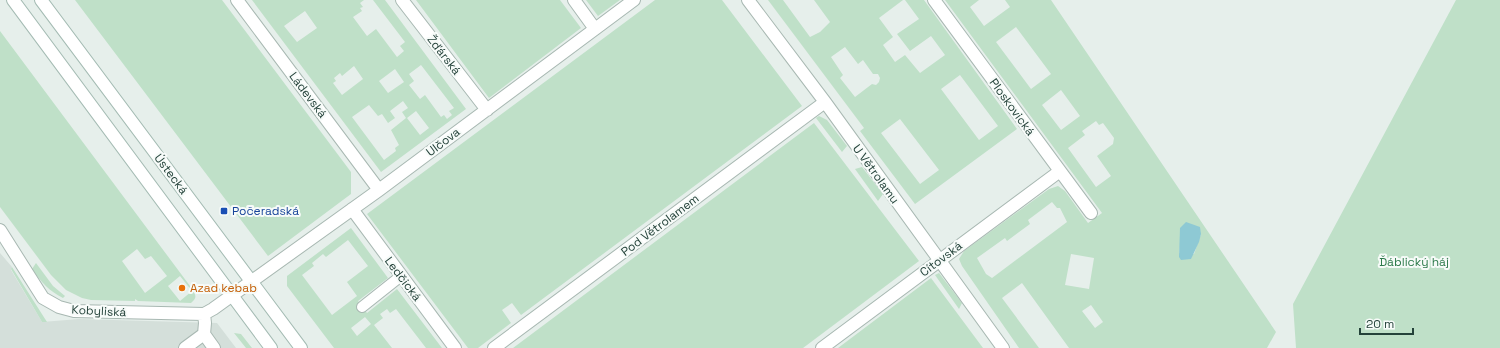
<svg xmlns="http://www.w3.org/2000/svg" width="1500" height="348" viewBox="0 0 1500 348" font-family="'Space Grotesk',sans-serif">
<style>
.built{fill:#d4dfda}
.green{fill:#bfe0c8;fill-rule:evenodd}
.water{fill:#8ec9d4}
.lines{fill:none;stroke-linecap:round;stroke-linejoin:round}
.service-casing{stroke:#a8b8b2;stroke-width:12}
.minor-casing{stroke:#a8b8b2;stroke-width:14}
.secondary-casing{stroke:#a4bbb3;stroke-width:14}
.service{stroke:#fff;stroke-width:10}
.minor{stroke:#fff;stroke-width:12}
.secondary{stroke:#fff;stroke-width:12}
.transit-dot{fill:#1a4fb4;stroke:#f7fbf9;stroke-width:1.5}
.food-dot{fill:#e8710a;stroke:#f7fbf9;stroke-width:1.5}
.labels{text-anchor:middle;stroke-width:4;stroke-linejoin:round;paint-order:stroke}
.street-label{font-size:12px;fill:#24423a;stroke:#f7fbf9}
.transit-label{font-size:12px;fill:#164399;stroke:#f7fbf9;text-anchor:start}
.park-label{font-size:12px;fill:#2d7a4b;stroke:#f7fbf9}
.food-label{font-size:12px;fill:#c56008;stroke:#f7fbf9;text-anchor:start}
</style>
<rect width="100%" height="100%" fill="#e6efeb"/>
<path class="built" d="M0,253l12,14 -1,3 31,52 37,-3 138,4 19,25h-236z"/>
<path class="green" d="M75,0h147l129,172v22l-83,62z
M252,0h112l-4,3 3,4 -3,1 2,3 -9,6 14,19 9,-7 21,28 7,-6 -4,-5 5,-4 -32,-42h12l81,109 -85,63zM305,11l12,17 -20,14 -13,-16zM421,65l33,43 -5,3 3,4 -5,4 -3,-4 -3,2 -16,-22 -5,4 -11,-14 5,-4 -5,-7zM354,66l9,13 -21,16 -9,-12 3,-2 -2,-3 6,-5 2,3zM395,69l9,13 -16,11 -9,-12zM403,101l5,7 -6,4 4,6 -15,12 8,15 -4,3 1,3 -12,9 -32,-43 17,-12 9,11 4,-2 6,9 7,-5 -5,-7zM416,111l13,17 -9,7 -13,-17z
M416,0h144l21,28 -92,70z
M586,0h34l-22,16z
M655,0h67l80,106 -281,209 -9,-12 -10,7 9,13 -33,25h-10l-101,-134z
M768,0h15l27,37 10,-5 10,-10 -16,-22h89l-24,18 14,19 -10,8 12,17 10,-7 15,18 25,-18 -14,-19 -21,15 -13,-17 22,-15 -14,-19h19l93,129 -102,75 -55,-73 4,-3zM845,47l13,17 5,-4 10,14h5l2,4 -1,4 -3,3 -4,-1 -17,13 -15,-19 3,-3 -12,-18zM960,75l38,51 -19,14 -38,-51zM900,119l39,51 -19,14 -39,-51z
M945,0h34l-9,7 14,19 26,-19 -5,-7h46l225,332 -9,16h-198l-47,-65 -20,15 37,50h-20l-57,-82 -3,-7 5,-8 85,-62 9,-3 7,5 23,32 14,-10zM1016,27l35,47 -20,15 -35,-47zM1061,90l19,26 -19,14 -19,-25zM1096,121l3,4 4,-2 11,15 -1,6 -16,12 14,20 -15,11 -28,-39 17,-13 -3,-4zM1052,202l5,6h3l7,14 -75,56 -6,-4 -9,-16 28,-20 2,3 23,-17 -2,-4zM1201,234l-7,20 -15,-1 1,-8zM1071,254l23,4 -5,31 -24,-4zM1091,305l12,17 -8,6 -13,-17z
M1456,0h44v348h-204l-3,-44z
M0,31l193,259c3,6 4,8 -2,13l-53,-2 -3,-2v2l-44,-1 -9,-2 -16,-8 -15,-15 -51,-68zM137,249l8,10 6,-3 16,20 -22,17 -23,-32zM180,276l12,15 -12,10 -12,-15z
M819,116l8,4 20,26 -5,6 -26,-34z
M814,123l105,138 -116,87h-290z
M862,167l21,27 -5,7 -23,-32z
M351,228l37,50 -30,23 9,12 30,-24 45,59h-16l-30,-39 -6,4 -3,-4 -7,5 3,4 -9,7 18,23h-58l-47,-62v-10zM348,240l20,26 -21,16 10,14 -25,19 -30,-40 12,-9 -2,-3 11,-9 3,3zM365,317l6,7 -14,12 -6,-8z
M36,263l17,23 12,10 -2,2c-14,-7 -22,-16 -31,-29z
M12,267l35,55h-5l-31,-53z
M939,273l23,30 -3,6 -24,-34z
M931,278l52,70h-145z
M234,333l7,1 11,14h-6z"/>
<path class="water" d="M1186,222l14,5 1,7 -2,8 -8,17 -10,1 -2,-3 1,-29z"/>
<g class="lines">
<defs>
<path id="service" d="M362,307l39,-31"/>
<path id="minor" d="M237,0l142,190
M402,0l85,110
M574,0l21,29
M748,0l77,102 178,246
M934,0l157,213
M352,209l103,139
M0,230l43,68 16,9 15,4 130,3 9,-5 166,-119 255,-190
M204,314l1,9 -1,11 10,14
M185,348l19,-14
M494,348l331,-246
M822,348l238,-177"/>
<path id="secondary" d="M13,0l258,348
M41,0l260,348"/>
</defs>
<use href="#service" class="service-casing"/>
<use href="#minor" class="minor-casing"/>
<use href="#secondary" class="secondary-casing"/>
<use href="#service" class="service"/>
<use href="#minor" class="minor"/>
<use href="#secondary" class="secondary"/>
</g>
<rect class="transit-dot" x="220" y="207" width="8" height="8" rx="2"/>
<circle class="food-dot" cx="182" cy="288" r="4"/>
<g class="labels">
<g class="street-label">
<text transform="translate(444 55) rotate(52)" y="4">Žďárská</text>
<text transform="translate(308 95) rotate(53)" y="4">Ládevská</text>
<text transform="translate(1012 107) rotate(54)" y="4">Ploskovická</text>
<text transform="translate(443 142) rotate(-37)" y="4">Ulčova</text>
<text transform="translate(171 174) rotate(53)" y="4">Ústecká</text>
<text transform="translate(876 174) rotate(54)" y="4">U Větrolamu</text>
<text transform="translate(660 225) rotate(-37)" y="4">Pod Větrolamem</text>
<text transform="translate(941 259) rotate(-37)" y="4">Cítovská</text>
<text transform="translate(403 279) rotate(53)" y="4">Ledčická</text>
<text transform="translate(99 311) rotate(3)" y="4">Kobyliská</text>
</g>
<g class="transit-label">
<text x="232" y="215">Počeradská</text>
</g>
<g class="park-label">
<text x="1414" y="266">Ďáblický háj</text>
</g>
<g class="food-label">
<text x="190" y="292">Azad kebab</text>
</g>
</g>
<path d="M1360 328v6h53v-6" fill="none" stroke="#24423a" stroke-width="2"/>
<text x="1366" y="328" font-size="12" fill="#24423a" stroke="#f7fbf9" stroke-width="3" paint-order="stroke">20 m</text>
</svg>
